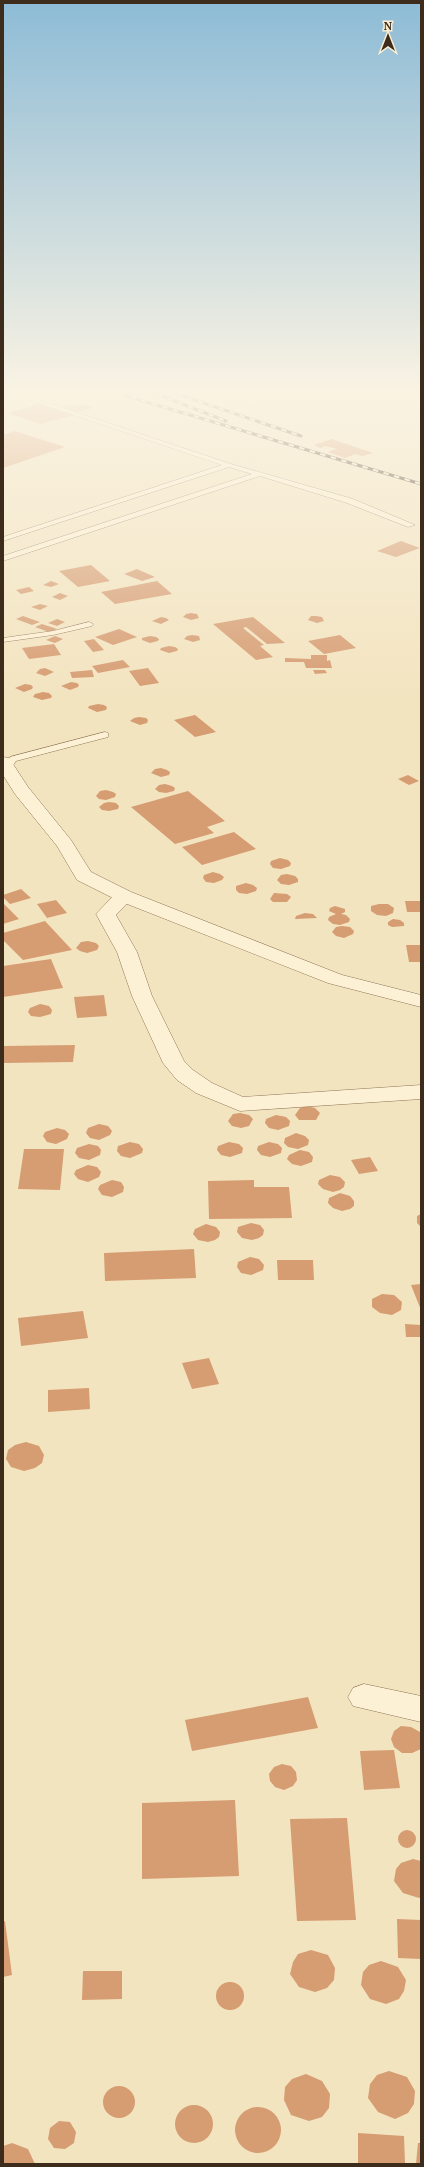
<svg xmlns="http://www.w3.org/2000/svg" width="424" height="2167" viewBox="0 0 424 2167" font-family="'PT Serif',serif">
<style>
.building{fill:#d69c72}
.lines{fill:none;stroke-linecap:round;stroke-linejoin:round}
.service-casing{stroke:#8f7556;stroke-width:1}
.minor-casing{stroke:#8f7556;stroke-width:1}
.tertiary-casing{stroke:#8f7556;stroke-width:1}
.service{fill:#fdf1d5;fill-rule:evenodd}
.minor{fill:#fdf1d5;fill-rule:evenodd}
.tertiary{fill:#fdf1d5;fill-rule:evenodd}
.rail-casing{stroke:#3d2c1c;stroke-width:3}
.rail{stroke:#f9eed1;stroke-width:2;stroke-dasharray:5.5;stroke-linecap:butt}
</style>
<rect width="100%" height="100%" fill="#f3e4c0"/>
<path class="building" d="M43,403l17,8 5,-2 13,5 -38,10 -32,-11z
M85,404l9,4 -18,4 -13,-5z
M15,431l50,16 -62,21v-33z
M332,439l41,14 -11,3 -7,-2 -10,4 -17,-6 9,-3 -12,-3 -5,2 -6,-3z
M401,541l19,7 -24,9 -19,-6z
M91,565l19,16 -32,6 -19,-16z
M137,569l18,8 -13,4 -18,-7z
M51,581l8,3 -8,3 -8,-2z
M157,581l15,13 -57,10 -14,-12z
M29,587l5,4 -13,3 -5,-4z
M60,593l8,3 -8,4 -8,-3z
M40,604l8,2 -8,4 -9,-3z
M191,613l6,1 2,4 -8,2 -8,-3 3,-3z
M23,616l17,6 -8,3 -16,-6z
M316,616l6,1 2,4 -7,2 -9,-3 3,-4z
M161,617l5,1 3,2 -8,4 -9,-3z
M253,617l32,26 -18,1 -21,-17 -3,1 21,17 -4,1 13,11 -17,3 -43,-36z
M57,619l8,3 -8,4 -9,-3z
M42,624l15,5 -8,3 -14,-5z
M119,629l18,8 -24,8 -18,-8z
M192,635l7,1 1,4 -7,2 -9,-3 3,-3z
M340,635l16,13 -32,6 -16,-13z
M55,636l8,3 -8,4 -9,-3z
M150,636l6,1 3,2 -1,2 -8,2 -8,-3v-2z
M94,639l10,11 -11,2 -9,-11z
M54,644l7,11 -32,4 -7,-11z
M169,646l6,1 3,2 -1,2 -8,2 -9,-3 1,-2z
M311,655h16v6l3,-1 2,8h-26l-2,-6h-19v-4l26,1z
M123,660l7,7 -32,6 -6,-7z
M45,668l9,4 -9,4 -9,-3 4,-4z
M148,668l11,15 -19,3 -11,-15z
M92,670l2,7 -22,1 -2,-6z
M313,670h12l2,3 -12,1z
M71,682l6,1 2,2 -1,2 -8,3 -9,-4z
M25,684l6,1 2,2 -1,2 -8,3 -9,-4z
M43,692l6,1 3,3 -1,2 -9,2 -9,-3 2,-3z
M98,704l6,1 3,2 -1,3 -9,2 -9,-4 1,-2z
M195,715l21,17 -21,5 -21,-17z
M139,717l7,1 2,2 -1,3 -7,2 -10,-4 4,-3z
M161,768l6,2 3,2 -1,3 -8,2 -10,-4 4,-4z
M408,775l11,6 -10,4 -11,-6z
M165,784l7,2 3,2 -1,3 -8,2 -7,-1 -4,-3 4,-4z
M106,790l7,2 3,2 -1,3 -9,3 -7,-1 -3,-3 4,-5z
M188,791l37,30 -18,6 7,6 -39,11 -44,-37z
M109,802l7,1 3,3 -1,3 -9,2 -7,-1 -3,-3 5,-4z
M234,832l22,17 -54,16 -20,-18z
M280,858l8,2 3,3 -1,3 -9,3 -8,-1 -3,-4 1,-3z
M213,872l7,2 4,3 -2,3 -8,3 -8,-1 -3,-4 1,-3z
M287,874l8,2 3,3v3l-9,3 -8,-1 -4,-4 4,-5z
M246,883l7,2 4,3 -1,3 -9,3 -8,-1 -3,-3v-4z
M21,889l10,9 -21,6 -7,-7v-2z
M274,893l13,1 4,3 -4,5h-14l-3,-3z
M56,900l11,13 -20,5 -10,-14z
M405,901h16v11h-14z
M3,903l16,16 -16,5z
M379,904h9l6,4 -1,5 -7,3 -9,-1 -6,-4v-5z
M335,906l10,3v3l-4,2 5,1 4,4 -1,3 -9,3 -7,-1 -5,-4 1,-3 7,-3 -7,-3 1,-3z
M305,913l8,1 4,4 -22,1 1,-3z
M393,919l7,1 4,3v3l-12,1 -4,-2v-3z
M45,921l27,29 -49,10 -20,-20v-7z
M342,926l8,1 4,4 -1,3 -9,4 -8,-2 -4,-4 4,-5z
M88,941l8,2 3,3 -2,4 -10,3 -7,-2 -4,-3 5,-6z
M406,945h15v17h-12z
M51,959l12,29 -60,9v-31z
M104,995l3,21 -30,2 -3,-21z
M40,1004l9,2 3,4 -1,4 -11,3 -9,-1 -3,-4 2,-4z
M75,1045l-2,17 -70,1v-17z
M307,1106l8,2 5,5 -4,7h-17l-4,-5 5,-7z
M240,1113l9,2 4,4 -4,7 -8,2 -9,-2 -4,-5 5,-7z
M276,1115l10,2 4,4 -1,5 -11,4 -9,-2 -4,-5 1,-4z
M99,1124l9,2 4,5 -2,4 -11,5 -9,-2 -4,-5 2,-5z
M57,1128l8,2 4,4 -2,5 -11,5 -9,-2 -4,-6 2,-4z
M296,1133l9,3 4,4 -1,5 -10,4 -10,-2 -4,-4 1,-5z
M130,1142l9,2 4,5 -1,4 -12,5 -9,-2 -4,-5 1,-5z
M229,1142l10,2 4,4 -1,5 -12,4 -9,-2 -4,-5 1,-4z
M269,1142l9,2 4,4 -1,5 -11,4 -9,-2 -4,-5 1,-4z
M89,1144l9,2 3,4 -1,5 -11,5 -10,-2 -4,-5 2,-5z
M24,1149h40l-4,41 -42,-1z
M300,1150l9,2 4,5 -1,5 -11,4 -9,-2 -5,-5 2,-4z
M370,1157l8,14 -19,3 -8,-14z
M88,1165l9,2 4,5 -2,5 -11,5 -10,-3 -4,-5 2,-4z
M330,1175l10,2 5,5 -1,5 -4,3 -7,2 -10,-3 -5,-5 1,-4z
M112,1180l9,2 3,5 -1,5 -11,5 -10,-2 -4,-6 2,-4z
M254,1180v7h35l3,31 -83,1 -1,-38z
M340,1193l10,3 4,5v5l-4,3 -8,2 -9,-3 -5,-5 1,-5z
M421,1214v13l-4,-4v-7z
M251,1223l9,2 4,5 -1,5 -4,3 -7,2 -10,-2 -5,-6 1,-5z
M206,1224l10,3 4,5 -1,5 -4,3 -7,2 -10,-2 -5,-6 2,-5z
M194,1249l2,29 -91,3 -1,-28z
M250,1257l9,2 5,6 -1,5 -12,5 -10,-2 -4,-6 1,-5z
M277,1260h36l1,20h-36z
M421,1284v26l-10,-25z
M382,1294l12,1 8,7 -1,8 -9,5 -12,-2 -8,-6v-8z
M83,1311l5,27 -67,8 -3,-28z
M405,1324l16,1v12h-15z
M209,1358l10,26 -27,5 -10,-26z
M89,1388l1,21 -42,3v-22z
M26,1442l13,4 5,9 -2,8 -7,5 -11,3 -13,-4 -5,-8 2,-9 7,-5z
M308,1697l10,31 -126,23 -7,-31z
M401,1726l10,1 9,5 1,17 -9,4h-10l-8,-6 -3,-8 3,-8z
M394,1750l6,38 -36,2 -4,-39z
M282,1764l9,2 5,6 1,8 -4,6 -9,4 -9,-3 -5,-6 -1,-7 5,-7z
M235,1800l4,76 -97,3v-76z
M347,1818l9,102 -59,1 -7,-102z
M398 1839a9 9 0 1 1 18 0a9 9 0 1 1-18 0Z
M413,1859l8,2v36l-2,1 -16,-5 -9,-12 2,-12 5,-6z
M397,1919l24,1v39l-23,-1z
M5,1921l7,54 -9,2v-55z
M311,1950l17,5 7,13 -1,12 -7,8 -12,4 -16,-5 -9,-13 3,-12 5,-8z
M381,1961l17,6 8,13 -2,11 -5,8 -13,5 -16,-5 -9,-14 2,-13 6,-7z
M83,1971h39v28l-40,1z
M216 1996a14 14 0 1 1 28 0a14 14 0 1 1-28 0Z
M389,2071l18,6 8,14 -1,13 -6,9 -13,6 -17,-7 -10,-14 2,-14 7,-9z
M306,2074l16,7 8,13 -1,14 -7,9 -13,4 -18,-6 -7,-15 1,-13 7,-8z
M103 2102a16 16 0 1 1 32 0a16 16 0 1 1-32 0Z
M175 2124a19 19 0 1 1 38 0a19 19 0 1 1-38 0Z
M235 2130a23 23 0 1 1 46 0a23 23 0 1 1-46 0Z
M59,2121l11,1 6,10 -2,11 -9,6 -11,-1 -6,-9 2,-11z
M358,2133l46,3 1,28h-47z
M12,2143l16,6 7,15h-32v-18z
M418,2143h3v21h-5z"/>
<g class="lines">
<defs>
<path id="service" d="M11,394h10l210,70 122,35 62,26 -7,2 -61,-24 -87,-27 -257,85v-5l249,-82 -23,-7 -226,74v-4l219,-72z
M89,622l4,2 -1,2 -39,9 -50,7v-4l50,-7z
M105,732l3,1v4l-92,24 -6,9 -7,-1 7,-12z"/>
<path id="minor" d="M124,890l7,2 3,4 -18,19 21,37 15,44 32,65 9,9 19,13 31,14 178,-12v14l-181,12 -44,-18 -19,-13 -14,-17 -31,-67 -15,-44 -21,-38 21,-22z
M364,1684l57,12v26l-68,-16 -5,-9 5,-9z"/>
<path id="tertiary" d="M3,757l6,1 19,29 43,53 20,32 40,20 211,83 79,20v12l-93,-24 -211,-83 -40,-20 -20,-34 -42,-52 -12,-19z"/>
</defs>
<use href="#service" class="service-casing"/>
<use href="#minor" class="minor-casing"/>
<use href="#tertiary" class="tertiary-casing"/>
<use href="#service" class="service"/>
<use href="#minor" class="minor"/>
<use href="#tertiary" class="tertiary"/>
<defs>
<path id="rail" d="M120,394l301,90
M157,394l69,27
M177,394l124,42"/>
</defs>
<use href="#rail" class="rail-casing"/>
<use href="#rail" class="rail"/>
</g>
<linearGradient id="sky" x2="0" y2="1"><stop stop-color="#8dbbd6"/><stop offset="0.56" stop-color="#faf3e3"/><stop offset="1" stop-color="#faf3e3" stop-opacity="0"/></linearGradient>
<rect width="424" height="698" fill="url(#sky)"/>
<rect width="424" height="2167" fill="none" stroke="#3d2c1c" stroke-width="8"/>
<g transform="translate(388 36)" stroke="#f9eed1" stroke-width="3" paint-order="stroke">
<path d="M0-3L7 15L0 10L-7 15Z" fill="#3d2c1c"/>
<text y="-6" font-size="11" font-weight="bold" text-anchor="middle" fill="#3d2c1c">N</text>
</g>
</svg>
